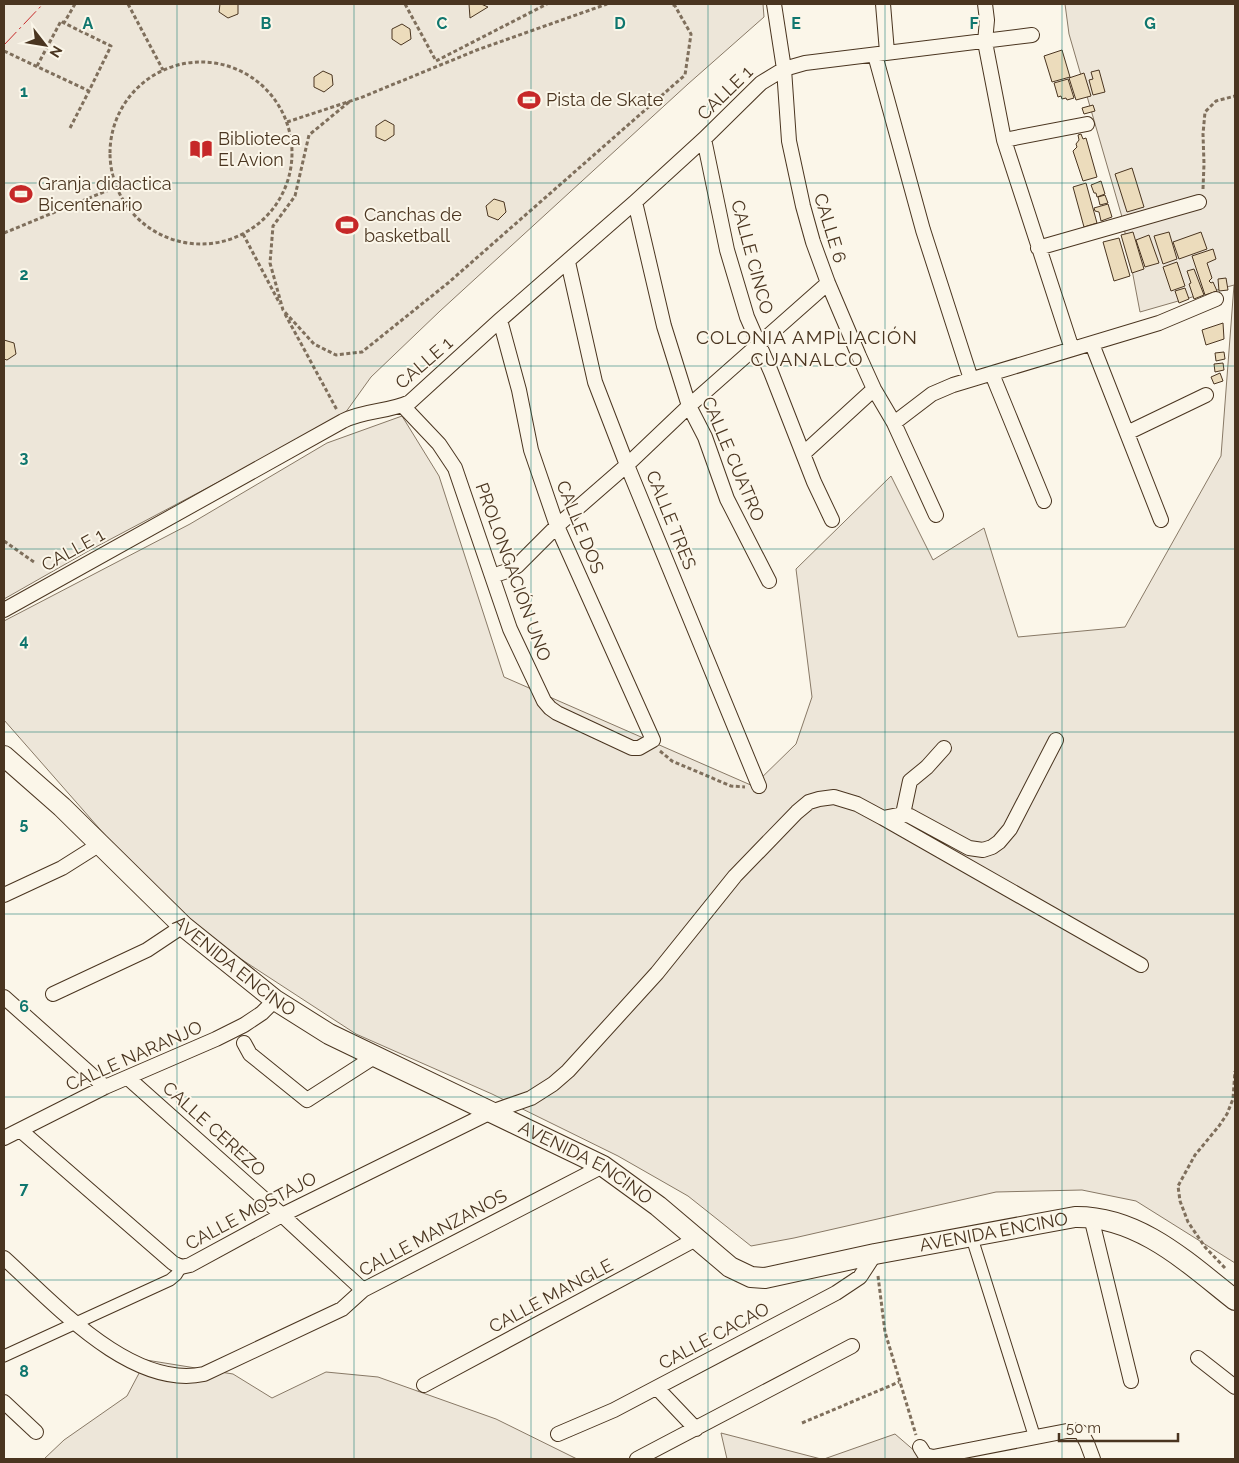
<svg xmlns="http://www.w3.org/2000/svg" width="1239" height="1463" viewBox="0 0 1239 1463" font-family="Raleway,sans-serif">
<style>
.green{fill:#ede6d9;stroke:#887966}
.building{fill:#ecdcbc;stroke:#4a3520}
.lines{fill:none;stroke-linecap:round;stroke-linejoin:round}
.pedestrian-casing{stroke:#4a3520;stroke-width:13}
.minor-casing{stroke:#4a3520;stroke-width:16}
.secondary-casing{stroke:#4a3520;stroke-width:22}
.path{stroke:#7f6f5c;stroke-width:3;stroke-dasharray:4 2.5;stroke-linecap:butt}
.pedestrian{stroke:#fbf6e9;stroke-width:11}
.minor{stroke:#fbf6e9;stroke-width:14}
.secondary{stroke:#fbf6e9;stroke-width:20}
.power{stroke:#c62828;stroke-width:1;stroke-dasharray:18 4 2.5 4;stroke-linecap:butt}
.grid{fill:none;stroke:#0f766e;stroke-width:1;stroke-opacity:0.55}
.labels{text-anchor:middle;stroke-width:4;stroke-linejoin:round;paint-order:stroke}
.street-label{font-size:18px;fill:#4a3520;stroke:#fbf6e9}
.poi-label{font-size:18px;fill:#4a3520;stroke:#fbf6e9;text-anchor:start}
.neighbourhood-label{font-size:19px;letter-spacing:1px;fill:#4a3520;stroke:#fbf6e9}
.grid-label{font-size:16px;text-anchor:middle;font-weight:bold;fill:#0f766e;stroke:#fbf6e9;stroke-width:4;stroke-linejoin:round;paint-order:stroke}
</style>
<rect width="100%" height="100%" fill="#fbf6e9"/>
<path class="green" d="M4,4h759l1,13 -76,67 -248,227 -69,66 -28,39 -251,133 -88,50z
M1065,4h170v1259l-99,-62 -54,-11 -86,2 -202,46 -43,8 -63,-50 -70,-40 -126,-62 -136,-60 -178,-116 -174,-198v-99l186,-97 137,-81 75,-27 37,60 65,201 249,109 43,-42 16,-47 -16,-128 95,-93 42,84 51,-32 34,109 107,-10 96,-171 13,-171 -94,27 -18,-95 -53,-183z
M146,1360l87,14 39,24 54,-26 52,5 118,42 81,40h-533l20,-19 63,-44z
M721,1433l100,26h-94z
M895,1434l29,25h-100z"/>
<path class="building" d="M220,4h18v10l-10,4 -9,-6z
M469,4h12l7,3 -18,11z
M402,24l8,5 1,10 -10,6 -9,-6v-10z
M1062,50l8,27 -18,5 -8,-26z
M1099,70l6,22 -12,3 -4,-15 4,-1 -2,-7z
M323,71l9,4 1,10 -9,7 -10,-5v-10z
M1084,73l7,23 -15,4 -7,-22z
M1068,79l6,19 -7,2 -1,-2 -4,1 -1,-3 -3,1 -4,-14z
M1093,105l2,6 -11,3 -2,-6z
M385,120l9,5v10l-9,6 -9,-4v-11z
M1081,134l2,5 3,-1 11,39 -14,4 -10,-30 4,-4 -1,-3 3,-4 -1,-5z
M1132,168l12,39 -17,5 -12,-38z
M1101,181l4,13 -8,3 -1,-4h-2l-3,-8z
M1086,183l11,40 -13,4 -11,-40z
M1105,195l3,8 -8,2 -2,-8z
M494,199l10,3 2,10 -8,8 -10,-4 -2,-10z
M1108,204l4,13 -11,4 -2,-9 -4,-1 -1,-3z
M1133,232l11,37 -12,4 -11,-38z
M1169,232l8,27 -14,5 -9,-28z
M1201,232l6,17 -28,10 -6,-17z
M1149,235l10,28 -14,4 -9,-27z
M1119,238l11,38 -16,5 -11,-39z
M1213,249l3,10 -9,4 5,15 -3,3 2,2 2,-1 4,9 -12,4 -13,-39z
M1177,262l8,24 -14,5 -8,-24z
M1194,269l10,26 -10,4 -5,-15 2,-1 -4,-12z
M1226,278l2,12 -9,1 -1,-12z
M1185,288l4,11 -10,4 -4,-12z
M1223,323l1,16 -18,6 -4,-15z
M4,340l10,3 2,11 -9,6 -3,-1z
M1224,352l1,7 -9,2 -1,-8z
M1223,363l1,7 -9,2 -1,-8z
M1220,373l3,8 -9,3 -3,-7z"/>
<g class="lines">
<defs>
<path id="pedestrian" d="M971,1235l64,203
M4,1356l166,-76 6,-5 5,-8"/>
<path id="minor" d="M774,4l10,65 5,72 14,65 10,36 15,41 31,73 15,33 20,34 42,92
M883,4l4,48
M985,4l2,16 -2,22 19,98 68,209
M875,55l48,175 48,149
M704,139l23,111 20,67 24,55 43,110 18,38
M1004,140l83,-16
M635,202l29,124 25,80 16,31 22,62 42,82
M1038,248l161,-46
M568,262l27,120 32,83 132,321
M1092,344l69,176
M992,374l52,127
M403,406l36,38 16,24 55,161 34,72 6,7 7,5 75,35h7l14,-8 -96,-214 -26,-76 -12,-60 -19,-70
M894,423l38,-29 21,-9 206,-62 57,-24
M1127,433l79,-38
M804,453l70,-64
M492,576l15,-5 10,-5 40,-40 70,-61 62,-59 139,-123
M4,610l339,-189c21,-11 46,-9 67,-19l90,-82 135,-118 69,-63 57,-56 23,-14 21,-6 227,-28
M903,814l7,-33 17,-14 17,-19
M883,818l20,-4 7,2 59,32 14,2 9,-3 7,-5 11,-13 46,-89
M4,895l58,-27 38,-24
M53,994l94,-44 36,-24
M4,997l101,90
M244,1043l6,11 57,46 67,-43
M128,1078l154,137 81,75
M20,1130l153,133 8,4 9,-2 92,-50 209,-103 40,-14 22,-14 15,-13 89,-98 78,-97 62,-64 12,-10 10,-3 15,-2 23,7 26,14 258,147
M4,1138l101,-51 111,-48 28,-14 18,-12 13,-13
M1091,1217l40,164
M4,1258c49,44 127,132 200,116l138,-65 21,-19 240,-124
M1198,1358l37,29
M424,1385l272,-146
M657,1388l39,41
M4,1402l32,30
M558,1434l56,-24 222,-117 24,-16 15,-23
M920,1447l5,8 8,2 139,-27 9,2 6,11 6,16
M637,1459l215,-113"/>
<g id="secondary">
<path id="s1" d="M4,756l58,51 121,119 92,74 54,34 274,132 55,40 72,61 21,10 14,1 110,-24 200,-37c64,-1 113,46 160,83"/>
</g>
</defs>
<use href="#pedestrian" class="pedestrian-casing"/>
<use href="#minor" class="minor-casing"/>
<use href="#secondary" class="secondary-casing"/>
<path class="path" d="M128,4l35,66
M405,4l31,57 111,-57
M4,51l85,40 22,-45 -47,-23 11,-19
M110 153a91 91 0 1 1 182 0a91 91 0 1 1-182 0Z
M37,66l24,-45 3,2
M349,102l-40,33 -14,61 -22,30 -3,37 13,47 31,34 22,11 26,-3 86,-69 237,-208 6,-41 -16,-28 -3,-2
M287,122l73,-24 117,-48 130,-46
M70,128l19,-37
M1203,189l1,-25 -1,-30 2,-22 11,-11 19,-5
M4,233l112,-46
M243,234l37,70
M285,314l52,96
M4,541l30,21
M660,751l12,10 59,25 14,1
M1225,1268l-20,-21 -17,-25 -8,-21 -2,-15 17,-31 24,-29 8,-12 6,-15 2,-28
M878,1276l7,56 31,103
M802,1423l97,-41"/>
<use href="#pedestrian" class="pedestrian"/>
<use href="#minor" class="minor"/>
<use href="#secondary" class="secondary"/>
<path class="power" d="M4,45l39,-41"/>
</g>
<path class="grid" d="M177,4v1455M354,4v1455M531,4v1455M708,4v1455M885,4v1455M1062,4v1455M4,183h1231M4,366h1231M4,549h1231M4,732h1231M4,914h1231M4,1097h1231M4,1280h1231"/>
<defs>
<symbol id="stadium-bare" viewBox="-9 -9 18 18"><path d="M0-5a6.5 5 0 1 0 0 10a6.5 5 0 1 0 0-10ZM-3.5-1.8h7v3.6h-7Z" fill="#c62828" stroke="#fbf6e9" stroke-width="2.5" paint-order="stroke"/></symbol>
<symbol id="library-bare" viewBox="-9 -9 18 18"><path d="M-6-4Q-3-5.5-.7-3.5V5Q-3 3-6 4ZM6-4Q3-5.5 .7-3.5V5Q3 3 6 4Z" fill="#c62828" stroke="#fbf6e9" stroke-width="2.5" paint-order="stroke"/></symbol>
</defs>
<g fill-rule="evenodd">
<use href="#stadium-bare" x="513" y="84" width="32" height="32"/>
<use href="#library-bare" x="185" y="133" width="32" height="32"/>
<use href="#stadium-bare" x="5" y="178" width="32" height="32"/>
<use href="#stadium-bare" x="331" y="209" width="32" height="32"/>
</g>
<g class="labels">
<g class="street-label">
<text transform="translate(725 93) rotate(-44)" y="6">CALLE 1</text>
<text transform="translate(830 228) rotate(73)" y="6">CALLE 6</text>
<text transform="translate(752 257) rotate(75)" y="6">CALLE CINCO</text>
<text transform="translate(424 363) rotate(-41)" y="6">CALLE 1</text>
<text transform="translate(733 459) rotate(67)" y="6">CALLE CUATRO</text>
<text transform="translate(671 520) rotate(68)" y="6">CALLE TRES</text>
<text transform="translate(580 527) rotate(68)" y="6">CALLE DOS</text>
<text transform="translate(73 550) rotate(-29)" y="6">CALLE 1</text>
<text transform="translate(513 572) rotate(70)" y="6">PROLONGACIÓN UNO</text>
<text dy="6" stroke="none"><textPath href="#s1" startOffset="312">AVENIDA ENCINO</textPath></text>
<text transform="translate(134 1056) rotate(-24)" y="6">CALLE NARANJO</text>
<text transform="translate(214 1129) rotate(42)" y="6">CALLE CEREZO</text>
<text dy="6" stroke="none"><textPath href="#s1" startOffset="716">AVENIDA ENCINO</textPath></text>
<text transform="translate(251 1211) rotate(-28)" y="6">CALLE MOSTAJO</text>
<text dy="6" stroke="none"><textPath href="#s1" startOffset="1166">AVENIDA ENCINO</textPath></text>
<text transform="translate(433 1233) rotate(-28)" y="6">CALLE MANZANOS</text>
<text transform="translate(551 1296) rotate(-28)" y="6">CALLE MANGLE</text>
<text transform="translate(714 1336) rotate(-28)" y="6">CALLE CACAO</text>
</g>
<g class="poi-label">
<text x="546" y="106">Pista de Skate</text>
<text x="218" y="145">Biblioteca<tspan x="218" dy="21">El Avion</tspan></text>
<text x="38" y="190">Granja didactica<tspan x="38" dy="21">Bicentenario</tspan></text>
<text x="364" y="221">Canchas de<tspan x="364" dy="21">basketball</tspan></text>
</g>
<g class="neighbourhood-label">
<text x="807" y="344">COLONIA AMPLIACIÓN<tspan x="807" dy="22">CUANALCO</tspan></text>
</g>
</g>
<g class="grid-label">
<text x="88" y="29">A</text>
<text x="266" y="29">B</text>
<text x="442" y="29">C</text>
<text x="620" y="29">D</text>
<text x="796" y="29">E</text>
<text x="974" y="29">F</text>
<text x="1150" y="29">G</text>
<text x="24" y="97">1</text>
<text x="24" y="280">2</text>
<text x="24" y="463">3</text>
<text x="24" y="646">4</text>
<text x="24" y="829">5</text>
<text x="24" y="1012">6</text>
<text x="24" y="1194">7</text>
<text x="24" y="1377">8</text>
</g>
<rect width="1239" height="1463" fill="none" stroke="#4a3520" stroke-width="10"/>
<g transform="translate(45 45) rotate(121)" stroke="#fbf6e9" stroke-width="4" paint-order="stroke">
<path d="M0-4L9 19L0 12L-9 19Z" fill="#4a3520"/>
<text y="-8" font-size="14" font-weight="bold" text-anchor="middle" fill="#4a3520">N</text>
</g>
<path d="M1059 1433v8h119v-8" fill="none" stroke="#4a3520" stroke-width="2.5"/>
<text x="1066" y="1433" font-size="15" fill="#4a3520" stroke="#fbf6e9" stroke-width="4" paint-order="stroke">50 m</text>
</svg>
